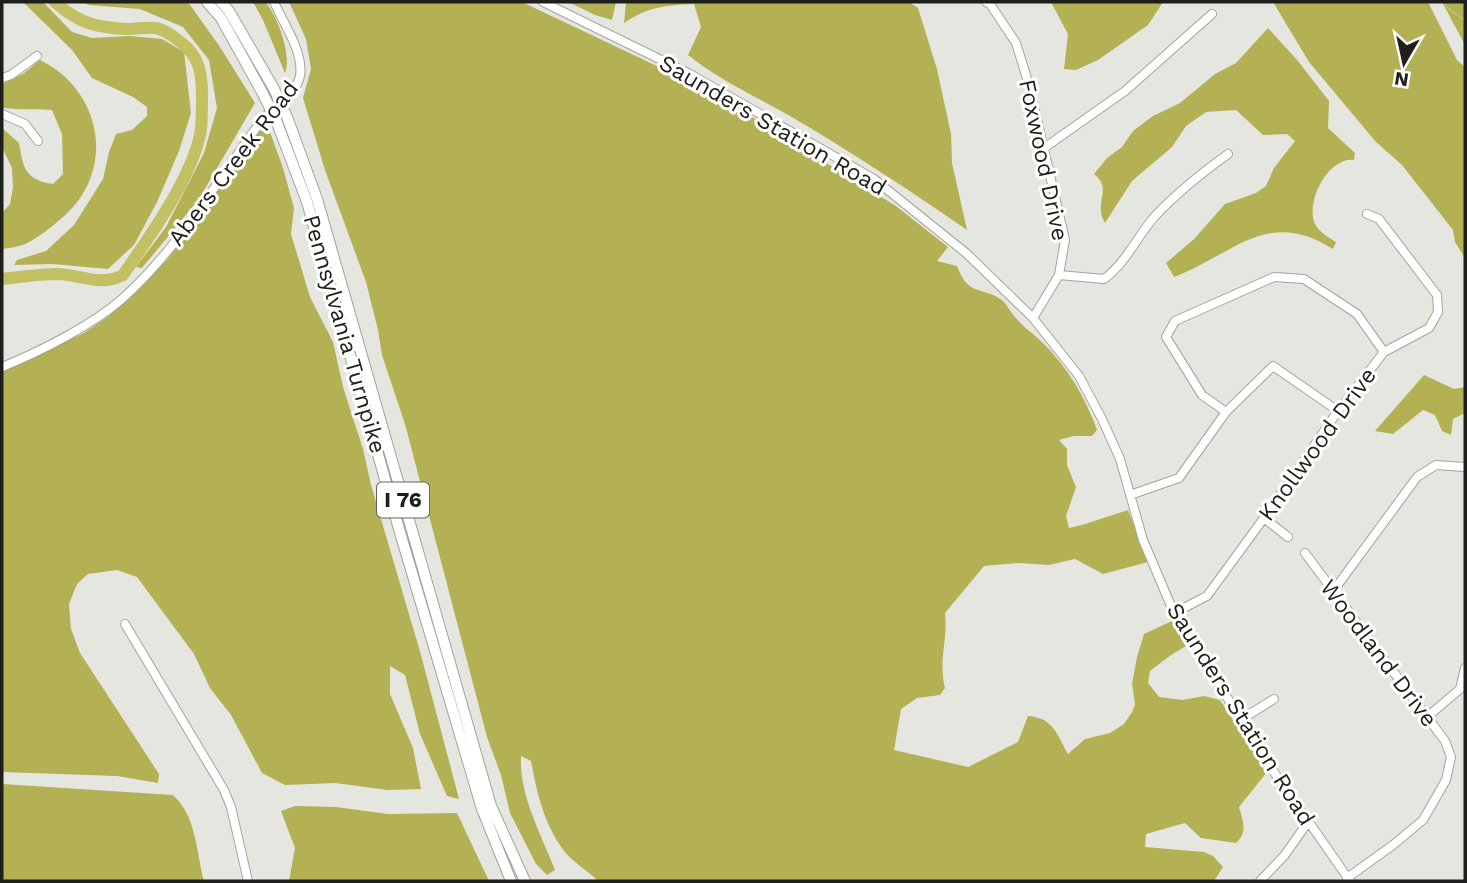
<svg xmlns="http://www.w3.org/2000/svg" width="1467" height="883" viewBox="0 0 1467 883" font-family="'Work Sans',sans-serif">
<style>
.forest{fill:#b3b154}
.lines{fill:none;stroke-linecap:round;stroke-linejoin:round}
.stream{stroke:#c2c063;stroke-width:2}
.river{stroke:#c2c063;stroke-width:12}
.minor-casing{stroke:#a3a39e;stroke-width:10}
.highway-casing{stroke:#a3a39e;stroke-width:12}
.minor{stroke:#fff;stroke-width:8}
.highway{stroke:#fff;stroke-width:10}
.highway-bridge-casing{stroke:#a3a39e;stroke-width:12;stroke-linecap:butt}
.highway-bridge{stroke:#fff;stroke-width:10}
.labels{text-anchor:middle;stroke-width:6;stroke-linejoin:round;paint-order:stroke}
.shield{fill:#fffffe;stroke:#626260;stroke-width:2}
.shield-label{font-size:21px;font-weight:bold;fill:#1e1e1c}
.street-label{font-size:23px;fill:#1e1e1c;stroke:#fffffe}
</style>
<rect width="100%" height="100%" fill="#e6e6e0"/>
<path class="forest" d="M23,2h20l29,30 20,6 38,-2 32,3 22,13 7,61 -12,38 -22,51 -23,43 -26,24 -56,-5 -38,1 3,-5 29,-9 28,-26 29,-46 6,-27 7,-18 16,-4 15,-14v-9l-14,-10 -41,-19 -20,-28z
M83,2h105l32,45 35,56 -56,96 -57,69 -6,-1 30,-40 38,-74 13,-45 -8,-48 -26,-33 -43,-18 -51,-4z
M253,2h12c13,14 27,54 20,71l-22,-53z
M289,2h233l139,66 86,46 149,92 52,41 -11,14 20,5c11,31 25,20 45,34 5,4 8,12 13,17 8,10 19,17 28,26 25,25 42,54 54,87l-5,6h-18l-15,4 8,9v16l9,22 -10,29 3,12 13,-3 46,-15 20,52 -45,12 -28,-15 -26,6 -30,-2 -35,3 -39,47c3,29 -7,46 0,75l-5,7 -23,3 -16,11 -7,41 74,17 50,-25 10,-26c26,2 29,19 40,38l17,-15 25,-6 14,-9 8,-12 3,-8 -3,-20 5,-27 7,-23 28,-13 14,25 -15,9 -21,16 -2,12 11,14 23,3 22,-4 16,4 47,72 -28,35c4,14 9,25 -3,36l-35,-5 -16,-15 -39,11 -1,13 59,5 9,4 10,11 -9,14h-616c-10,-10 -24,-18 -33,-29 -21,-27 -28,-59 -34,-91l-10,-5c-2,39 20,78 34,114l-8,5 -11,-11 -26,-51 -9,-38 -14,-38 -82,-313 -23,-69 -4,-25 -12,-48 -41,-112 -22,-72 8,-29 -5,-30z
M568,2h48l-4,18 -17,-5z
M626,2h283l9,6 19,61 14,65 1,29 15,67c-58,-40 -117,-79 -177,-114 -35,-20 -71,-36 -102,-61l13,-28 -7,-23c-28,1 -47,3 -70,19z
M1051,2h112l-15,23 -50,35 -22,10 -12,-1 4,-35z
M1273,2h155l29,58 8,7v191l-10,-16 -2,-12 -51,-65 -26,-23 -67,-80z
M1442,2h23v43z
M1268,28l30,33 31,40 -1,27 27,25 -1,7c-26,-3 -49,42 -39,64 5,9 13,13 21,18l-3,7c-66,-42 -99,5 -159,28l-8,-14 28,-24 31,-35 31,-11 10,-7 8,-18 21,-27 -8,-7 -24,1 -27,-25 -30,2 -20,14 -14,21 -40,34 -27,42c-2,-4 -4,-7 -4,-11 -2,-16 9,-25 -7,-38l13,-16 15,-11 11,-16 20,-15 27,-13 35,-29 21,-11z
M40,60c54,26 74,92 38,141 -10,14 -40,38 -55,44 -7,2 -14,3 -21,4v-36l8,-9 3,-17 -1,-19 -10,-21v-19l17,15c4,26 7,37 34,41l10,-10 -1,-40 -10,-24c-14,-2 -39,1 -50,-3v-23l21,-10z
M267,124l16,44 11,40 -3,26 19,63 23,45 10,45 20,62 8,36 50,170 38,144 -12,-3 -27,-62 -15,-59 -15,-9v28l23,54 8,41 -33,1 -53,-7 -50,2 -23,-12 -31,-58 -21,-27 -16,-34 -57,-77 -20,-7 -29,4 -11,10 -8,20 2,25 9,24 79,121 -1,9 -41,-7 -115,-4v-400l82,-39 25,-17 58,-56 30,-39 57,-86z
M1424,375l30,14 11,-2v26l-12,6 -2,16 -9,-4 -7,-16 -12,-5 -30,24 -18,-3z
M2,784l171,11c24,22 23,57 31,86h-202z
M295,806l41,1 52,7 69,-1 32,68h-200l6,-33 -14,-37z"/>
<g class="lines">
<path class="stream" d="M1444,2l2,5 19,13"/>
<path class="river" d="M2,279c18,-2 37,-5 56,-5 23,1 43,13 65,1 26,-37 72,-102 78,-146 1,-11 1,-22 1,-33 0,-21 -2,-38 -19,-52 -8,-6 -18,-15 -28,-16 -8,-1 -18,1 -27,1 -31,-1 -50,-6 -73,-27"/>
<defs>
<path id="minor" d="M543,2l147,72 184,105 92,74 67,65 46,58 23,43 18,40 23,81 31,73 100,159 76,109
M986,2l4,2 26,39 13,42 36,155 -6,35 -26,43
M2,78l9,-3 26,-19
M2,114l23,10 13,17
M1044,148l81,-57 87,-77
M1059,275l45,4c23,-17 33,-43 52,-64 22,-23 47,-43 72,-61
M2,367c37,-15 89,-41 120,-68 56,-50 93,-115 137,-175 11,-16 37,-28 41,-48 4,-24 -17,-53 -26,-74
M1226,412l-24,-17 -36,-58 9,-16 99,-44 30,2 53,35 27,38
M1130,495l49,-17 47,-66 47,-46 65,45
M1264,518l24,19
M1305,553l140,188 6,16 -5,23 -23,40 -30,25 -46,33
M1334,590l83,-113 19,-12 29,2
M1174,613l33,-17 57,-78 74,-107 46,-59 45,-24 9,-16 -1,-17 -58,-76 -12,-5
M125,624l99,166 7,17 17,74
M1427,717l33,-28 5,-21
M1242,719l32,-20
M1260,881l24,-25 24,-34"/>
<path id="highway" d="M207,2l14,16 41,74
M221,2l8,9 45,78
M287,117l30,82 174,607 34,75
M276,120l31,82 92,327 83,280 29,72"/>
</defs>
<use href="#minor" class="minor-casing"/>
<use href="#highway" class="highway-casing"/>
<use href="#minor" class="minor"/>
<use href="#highway" class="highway"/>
<defs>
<path id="highway-bridge" d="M274,89l13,28
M262,92l14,28"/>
</defs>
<use href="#highway-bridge" class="highway-bridge-casing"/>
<use href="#highway-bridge" class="highway-bridge"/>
</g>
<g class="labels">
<rect class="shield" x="377" y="482.5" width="52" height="35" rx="5"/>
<g class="shield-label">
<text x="403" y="507">I 76</text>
</g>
<g class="street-label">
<text transform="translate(773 125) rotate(30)" y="8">Saunders Station Road</text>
<text transform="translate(1044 160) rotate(78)" y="8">Foxwood Drive</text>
<text transform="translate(233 163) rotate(-53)" y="8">Abers Creek Road</text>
<text transform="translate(345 334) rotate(74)" y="8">Pennsylvania Turnpike</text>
<text transform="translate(1317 444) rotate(-54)" y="8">Knollwood Drive</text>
<text transform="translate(1379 653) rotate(53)" y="8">Woodland Drive</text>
<text transform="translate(1241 714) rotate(58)" y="8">Saunders Station Road</text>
</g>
</g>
<rect width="1467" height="883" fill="none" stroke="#1e1e1c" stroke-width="7"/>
<g transform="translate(1404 63) rotate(189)" stroke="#fffffe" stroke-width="5" paint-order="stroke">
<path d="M0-5L12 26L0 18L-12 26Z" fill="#1e1e1c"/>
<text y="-10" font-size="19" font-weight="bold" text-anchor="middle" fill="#1e1e1c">N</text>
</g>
</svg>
